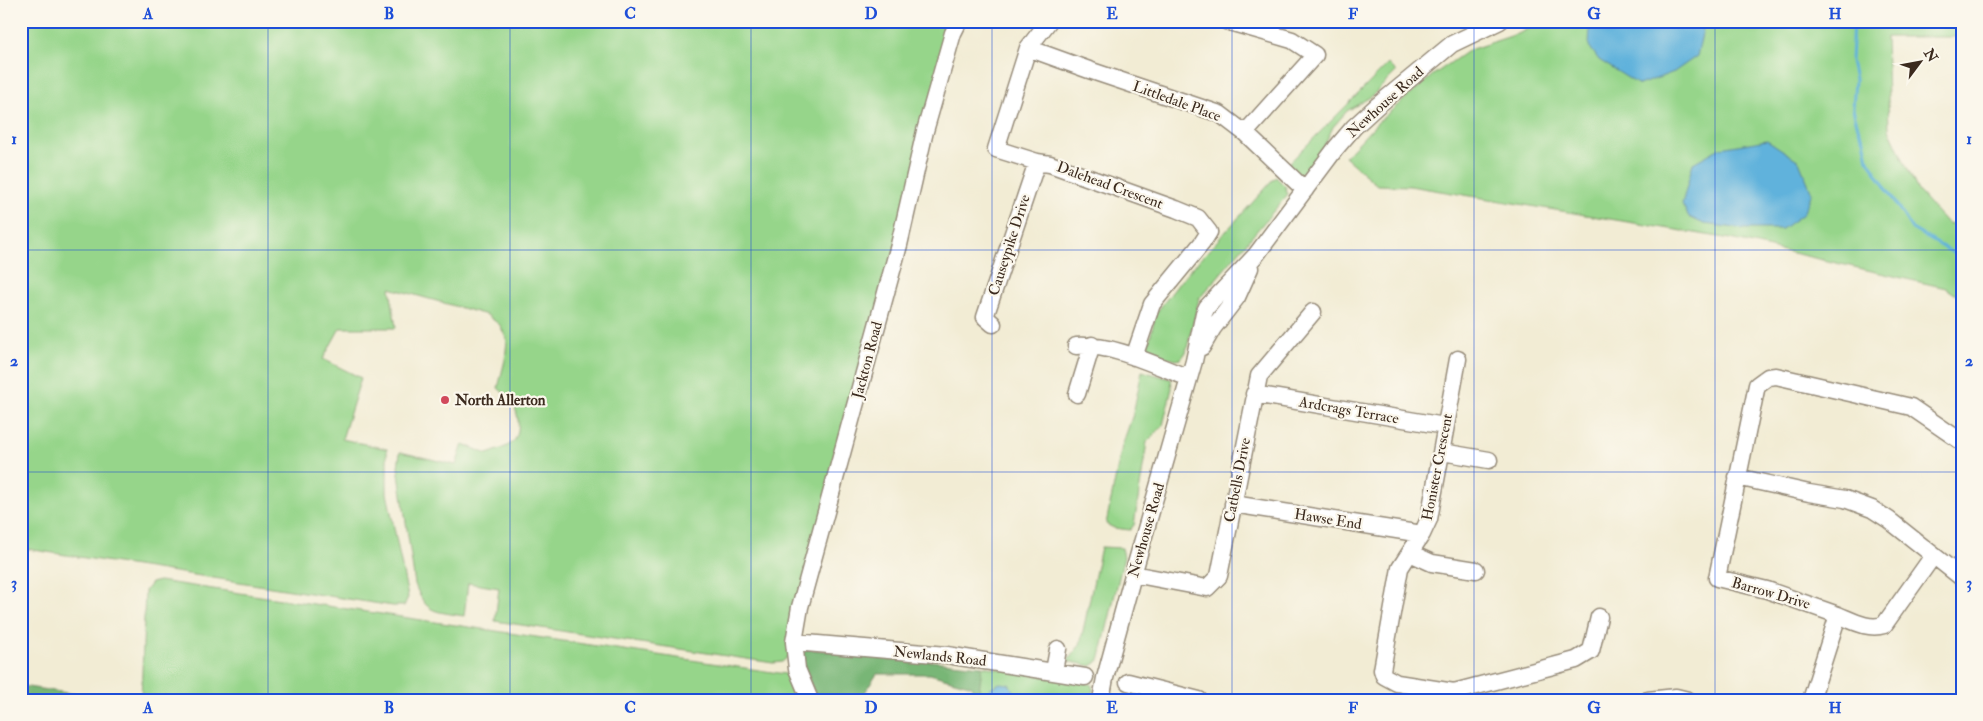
<svg xmlns="http://www.w3.org/2000/svg" width="1983" height="721" viewBox="0 0 1983 721" font-family="'IM FELL Double Pica',serif">
<style>
.green{fill:#96d58a;stroke:#688054}
.forest{fill:#78b676;stroke:#5a704a}
.water{fill:#61b2dc;stroke:#4e6e7d}
.lines{fill:none;stroke-linecap:round;stroke-linejoin:round}
.stream{stroke:#61b2dc;stroke-width:3}
.minor-casing{stroke:#968b79;stroke-width:19}
.minor{stroke:#fff;stroke-width:16}
.grid{fill:none;stroke:#1d4ed8;stroke-width:1;stroke-opacity:0.55}
.poi-dot{fill:#d1495b;stroke:#fbf7ec;stroke-width:2}
.labels{text-anchor:middle;stroke-width:4.5;stroke-linejoin:round;paint-order:stroke}
.street-label{font-size:15px;fill:#3b2a1e;stroke:#fbf7ec}
.poi-label{font-size:15px;font-weight:bold;fill:#3b2a1e;stroke:#fbf7ec;text-anchor:start}
.neatline{fill:none;stroke:#1d4ed8;stroke-width:2}
.grid-label{font-size:16px;text-anchor:middle;font-weight:bold;fill:#1d4ed8}
</style>
<rect width="100%" height="100%" fill="#fbf7ec"/>
<filter id="ink" filterUnits="userSpaceOnUse"><feTurbulence type="fractalNoise" baseFrequency=".02" numOctaves="2"/><feDisplacementMap in="SourceGraphic" scale="10" xChannelSelector="R" yChannelSelector="G"/><feConvolveMatrix kernelMatrix="1 2 1 2 8 2 1 2 1" color-interpolation-filters="sRGB"/></filter>
<filter id="wash" filterUnits="userSpaceOnUse"><feTurbulence type="fractalNoise" baseFrequency=".0096" numOctaves="4" result="noise"/><feDisplacementMap in="SourceGraphic" scale="20" xChannelSelector="R" yChannelSelector="G"/><feGaussianBlur stdDeviation="1.12" result="paint"/><feColorMatrix in="noise" values="0 0 0 0 0 0 0 0 0 0 0 0 0 0 0 0 0 1.4 0 .05"/><feComposite in="paint" operator="in"/></filter>
<g filter="url(#wash)">
<rect width="100%" height="100%" fill="#f2ecd4"/>
<path class="green" d="M21,21h933l-165,635 -7,6 -9,1 -278,-42 4,-33 -31,-5 -4,33c-30,-5 -38,-2 -49,-32l-17,-117 2,-15 56,13 7,-21 24,10c8,-3 18,-6 25,-11 11,-10 6,-34 -2,-44 -3,-4 -8,-7 -12,-11l7,-28 2,-20 -7,-15 -13,-10 -97,-27 6,40h-56l-17,31 38,19 -19,61 45,10v44l21,104 -4,9h-11l-372,-58z
M1542,21h420v16h-76l3,92 29,62 29,32 15,2v74l-16,-11 -215,-49 -321,-53 -33,-1 -32,-28 33,-35 55,-47 36,-25 51,-17z
M1388,64l8,8 -24,24 -25,15 -14,16 -13,28 -24,23 -11,-11z
M1276,177l9,9 3,8 -89,105 -13,53 -5,7 -6,1 -28,-9 9,-38 27,-35z
M1142,371l29,8 1,9 -9,37 -16,17 -13,83 -4,5 -16,-2 -8,-4 16,-78 11,-32z
M1101,547l21,1 2,9 -25,104 -8,5 -24,-5 13,-16z
M159,581l633,94 13,25h-664l4,-109 6,-8z
M982,666l109,18 2,5 -1,11h-115z"/>
<path class="forest" d="M808,649l174,17 -3,26 -3,6 -4,-12 -42,-12h-53l-17,26h-43l-16,-40 3,-8z
M21,686l93,14h-68l-25,-3z"/>
<path class="water" d="M1597,21h108l-8,35 -23,16 -35,13 -40,-25 -10,-14 1,-19z
M1767,140l32,21 13,32 -9,21 -21,15h-38l-40,-5 -15,-7 -7,-13 11,-41 27,-15z
M1000,683l9,1 10,16h-34l5,-12z"/>
<g class="lines">
<path class="stream" d="M1853,21l-2,40 4,18 -2,30 6,22 5,9 4,20 44,69 50,29"/>
</g>
</g>
<g filter="url(#ink)">
<g class="lines">
<defs>
<path id="minor" d="M1049,21l-21,27 -32,101 41,13 13,2 126,45 22,9 11,14 -7,11 -50,61 -18,53
M1226,21l66,19 23,15 -70,78
M1028,48l61,22 131,44 25,19 60,57
M993,324l-8,-7 52,-155
M1076,346c38,-2 78,19 113,32
M1202,347l11,-19 24,-31 13,-29
M1458,359l-29,160 -7,15 -22,34 -18,102 2,6 13,7 57,9 122,-32 15,-9 8,-34
M1077,394l15,-49
M1254,394l191,32
M1442,452l47,8
M1737,477l72,16 36,6 27,10 17,11 73,58
M1233,504l189,30
M1410,553l22,10 44,7
M1133,574l74,14 12,-12 40,-200 54,-64
M1838,615c15,6 30,15 46,10l49,-69
M794,642l153,13 138,22
M1054,671l4,-22
M1128,682l71,18
M810,700l-13,-31 -3,-27 6,-35 99,-362 26,-114 28,-98 6,-12
M1101,700l4,-22 31,-114 58,-203 10,-48 3,-6 49,-52 80,-107 18,-21 23,-21 75,-62 48,-23
M1648,700l28,-3 12,3
M1811,700l27,-85 -71,-25 -50,-12 40,-193 11,-8 8,-1 135,31 51,35"/>
</defs>
<use href="#minor" class="minor-casing"/>
<use href="#minor" class="minor"/>
</g>
</g>
<path class="grid" d="M268,21v679M510,21v679M751,21v679M992,21v679M1232,21v679M1474,21v679M1715,21v679M21,250h1941M21,472h1941"/>
<circle class="poi-dot" cx="445" cy="400" r="5"/>
<g class="labels">
<g class="street-label">
<text transform="translate(1177 101) rotate(20)" y="5">Littledale Place</text>
<text transform="translate(1385 102) rotate(-42)" y="5">Newhouse Road</text>
<text transform="translate(1110 185) rotate(20)" y="5">Dalehead Crescent</text>
<text transform="translate(1009 245) rotate(-72)" y="5">Causeypike Drive</text>
<text transform="translate(867 360) rotate(-75)" y="5">Jackton Road</text>
<text transform="translate(1349 410) rotate(10)" y="5">Ardcrags Terrace</text>
<text transform="translate(1437 467) rotate(-79)" y="5">Honister Crescent</text>
<text transform="translate(1237 480) rotate(-79)" y="5">Catbells Drive</text>
<text transform="translate(1328 519) rotate(9)" y="5">Hawse End</text>
<text transform="translate(1146 530) rotate(-74)" y="5">Newhouse Road</text>
<text transform="translate(1771 593) rotate(16)" y="5">Barrow Drive</text>
<text transform="translate(940 656) rotate(6)" y="5">Newlands Road</text>
</g>
<g class="poi-label">
<text x="455" y="405">North Allerton</text>
</g>
</g>
<rect width="1983" height="721" fill="none" stroke="#fbf7ec" stroke-width="55"/>
<g transform="translate(1920 62) rotate(58)" stroke="#fbf7ec" stroke-width="4" paint-order="stroke">
<path d="M0-4L9 19L0 12L-9 19Z" fill="#3b2a1e"/>
<text y="-8" font-size="14" font-weight="bold" text-anchor="middle" fill="#3b2a1e">N</text>
</g>
<rect x="28" y="28" width="1928" height="666" class="neatline"/>
<g class="grid-label">
<text x="148" y="19">A</text>
<text x="389" y="19">B</text>
<text x="630" y="19">C</text>
<text x="871" y="19">D</text>
<text x="1112" y="19">E</text>
<text x="1353" y="19">F</text>
<text x="1594" y="19">G</text>
<text x="1835" y="19">H</text>
<text x="14" y="144">1</text>
<text x="1969" y="144">1</text>
<text x="14" y="366">2</text>
<text x="1969" y="366">2</text>
<text x="14" y="588">3</text>
<text x="1969" y="588">3</text>
<text x="148" y="713">A</text>
<text x="389" y="713">B</text>
<text x="630" y="713">C</text>
<text x="871" y="713">D</text>
<text x="1112" y="713">E</text>
<text x="1353" y="713">F</text>
<text x="1594" y="713">G</text>
<text x="1835" y="713">H</text>
</g>
</svg>
